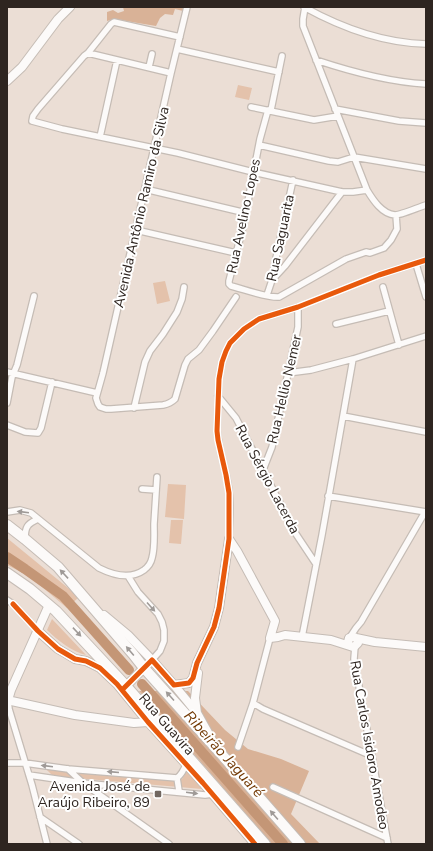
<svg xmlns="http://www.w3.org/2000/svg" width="433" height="851" viewBox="0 0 433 851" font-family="'Nunito Sans',sans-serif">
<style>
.green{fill:#e4c2ab}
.forest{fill:#d9b297}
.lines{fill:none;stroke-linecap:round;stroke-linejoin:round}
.river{stroke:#c49676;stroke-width:10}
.street-casing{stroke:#c5bcb5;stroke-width:8}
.secondary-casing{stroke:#c5bcb5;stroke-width:10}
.highway-casing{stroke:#c5bcb5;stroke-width:12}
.street{stroke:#fcfaf9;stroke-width:5.5}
.secondary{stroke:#fcfaf9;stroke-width:8}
.highway{stroke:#fcfaf9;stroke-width:10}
.cycleway-casing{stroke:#fff;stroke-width:8}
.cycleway{stroke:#e8590c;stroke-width:5}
.oneway{fill:#9f9a97}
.poi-dot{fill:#70665f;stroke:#fff;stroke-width:1.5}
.labels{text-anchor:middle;stroke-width:4;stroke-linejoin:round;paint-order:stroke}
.street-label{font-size:14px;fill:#2e2520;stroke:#fff}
.poi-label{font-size:14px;fill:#2e2520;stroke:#fff;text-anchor:end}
.water-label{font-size:15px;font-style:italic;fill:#723904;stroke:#fff}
</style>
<rect width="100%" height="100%" fill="#ebded5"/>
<path class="green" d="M238,85l14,3 -3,12 -14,-3z
M165,281l5,20 -13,3 -4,-21z
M168,484l18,1 -2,34 -19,-2z
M171,520h12l-2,24 -12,-1z
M7,538l72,59 -12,11 -38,-32 -22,-11z
M52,619l34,36c-13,-3 -29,-15 -39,-25z
M46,769l132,11 4,-1 5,-8 15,18 -149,-13z"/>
<path class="forest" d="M123,7h60v4l-8,-2 -2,6 -8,-1 -5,4 -4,8 -42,-7 -7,2v-9l6,-2 5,3 6,-2z
M139,691h49l37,39 23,19 33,10 28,12 -18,43 29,30h-48z"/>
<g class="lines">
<path class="river" d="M7,557l18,12 38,27 66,74
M142,684l141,160"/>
<defs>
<path id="street" d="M187,7l-16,66 -68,300 -7,25 2,6 2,3 6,2h5l52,-4c5,-1 8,-2 12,-6l10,-34 3,-6 11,-9 14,-19 23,-34
M304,7c38,21 79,36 122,37
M305,7l-2,12v7l64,164c6,10 15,24 28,25 6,0 24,-8 31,-10
M177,49l102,23
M88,53l23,-29 3,-2 66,15
M316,60c36,12 72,22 110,24
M149,67l3,-13
M171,73l-83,-20 -4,3 -46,53 -5,7 -1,5 30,8 116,24 75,19 89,20h11l14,-2
M251,107l63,13 24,-4
M335,109l64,12 27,2
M268,110l-8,29 -17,88 -14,54v3l2,2c12,3 37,12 48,11l67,-38 20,-7 4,1 14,-5 7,-8 6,-11 -1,-14
M271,110l11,-54
M100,137l17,-77
M259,145l70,16 9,1 16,-5 72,12
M145,189l101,24
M136,230l100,23
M416,264l10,33
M273,279l12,-13 57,-74
M383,287l16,58
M267,295l5,-15 4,-22 17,-78
M336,324l53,-13
M7,372l90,21
M288,373l23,-3 42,-11 73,-23
M218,396l18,22 60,116 20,30
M7,403l5,-26 5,-12 17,-69
M134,408l11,-46 5,-11 13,-17 14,-22 5,-13 2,-12
M343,416l83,16
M7,425l18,7 13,1 3,-5 11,-46
M263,470l9,-23 26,-120v-20
M142,489l14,1
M328,496l98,16
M7,512l13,-2 11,3 68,55c14,7 31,12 45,2 4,-3 7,-7 8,-12 3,-11 2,-23 2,-34 1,-16 2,-32 3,-47
M25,539c0,-12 2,-15 13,-20
M229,539c0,-16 2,-32 0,-47 -2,-20 -10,-40 -12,-61l2,-52 3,-17 4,-11 4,-8 14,-14 15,-10 39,-12 81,-32 47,-15
M128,576l10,16 20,22 4,8 2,8v11l-4,10 -8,9
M7,600l6,4 25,27
M302,637l20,-102 31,-176
M350,637l6,-9 5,-6 64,-110
M355,646l-1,13 34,185
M8,700l1,9 23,76 15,59
M253,703l10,6 109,47
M238,747l15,-44 17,-65
M7,763h18l43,6 109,9c5,-4 7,-8 9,-14
M68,769l15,14 86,61
M29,775l54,8 122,12 8,-1
M177,778l2,13
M273,787l114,51
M40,817l39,27"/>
<path id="secondary" d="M7,81l15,-14 36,-48 12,-12
M229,539l8,12 38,70 -5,17 8,-1 7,-2 46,5 22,7 2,-1 3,-3c0,-4 -2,-6 -5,-6l-4,1 -1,4 1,3
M104,615l24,20 24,25 22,25 23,28 14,25
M38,631l20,18 7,4 10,6 11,2 14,7 17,16 31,38 55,61 52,61
M356,638l19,4 51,5
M174,685l15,-2 4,-5 4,-15 17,-36 5,-19 10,-69
M123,689l29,-29
M7,700l68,15 59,8 14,-1
M8,700l3,-10 38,-85
M197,713l-2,-15 3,-25"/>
<path id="highway" d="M7,525l18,14 33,28 75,87 11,14 79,88 77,88
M7,573l23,16 26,22 70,75 139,158"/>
</defs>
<use href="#street" class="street-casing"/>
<use href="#secondary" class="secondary-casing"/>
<use href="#highway" class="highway-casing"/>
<use href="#street" class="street"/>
<use href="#secondary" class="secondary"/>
<use href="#highway" class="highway"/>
<defs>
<path id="cycleway" d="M13,604l25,27 20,18 17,10 11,2 14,7 17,16 31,38 55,61 52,61
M122,690l30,-30 22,25 15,-2 4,-5 4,-15 17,-36 5,-19 10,-69v-46l-3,-18 -8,-35 -1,-9 2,-52 3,-17 4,-11 4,-8 14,-14 15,-10 39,-12 81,-32 47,-15"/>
</defs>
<use href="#cycleway" class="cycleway-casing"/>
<use href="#cycleway" class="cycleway"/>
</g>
<defs><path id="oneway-solid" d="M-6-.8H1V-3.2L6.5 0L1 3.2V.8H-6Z"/></defs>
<g class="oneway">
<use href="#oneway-solid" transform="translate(23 512) rotate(-173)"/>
<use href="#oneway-solid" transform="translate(64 574) rotate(-133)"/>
<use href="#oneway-solid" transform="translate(151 607) rotate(48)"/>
<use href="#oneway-solid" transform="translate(77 632) rotate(47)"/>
<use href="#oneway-solid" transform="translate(130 651) rotate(-130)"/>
<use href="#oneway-solid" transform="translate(170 696) rotate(-132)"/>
<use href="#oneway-solid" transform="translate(47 766) rotate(-173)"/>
<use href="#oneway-solid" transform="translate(113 772) rotate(-175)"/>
<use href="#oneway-solid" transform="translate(192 793) rotate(7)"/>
<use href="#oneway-solid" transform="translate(274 815) rotate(-131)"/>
</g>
<rect class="poi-dot" x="154" y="790" width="8" height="8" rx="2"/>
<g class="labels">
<g class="street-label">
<text transform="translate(141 207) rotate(-77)" y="5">Avenida Antônio Ramiro da Silva</text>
<text transform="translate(243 216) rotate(-78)" y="5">Rua Avelino Lopes</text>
<text transform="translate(280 238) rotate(-78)" y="5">Rua Saguarita</text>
<text transform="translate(284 389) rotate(-77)" y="5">Rua Hellio Nemer</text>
<text transform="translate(268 479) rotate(62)" y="5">Rua Sérgio Lacerda</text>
<text transform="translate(167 724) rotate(49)" y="5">Rua Guavira</text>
<text transform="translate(370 745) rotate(80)" y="5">Rua Carlos Isidoro Amodeo</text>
</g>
<g class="poi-label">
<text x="150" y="791">Avenida José de<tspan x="150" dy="16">Araújo Ribeiro, 89</tspan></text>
</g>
<g class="water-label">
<text transform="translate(224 754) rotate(48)" y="5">Ribeirão Jaguaré</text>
</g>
</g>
<rect width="433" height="851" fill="none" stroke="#2e2520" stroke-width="16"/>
</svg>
